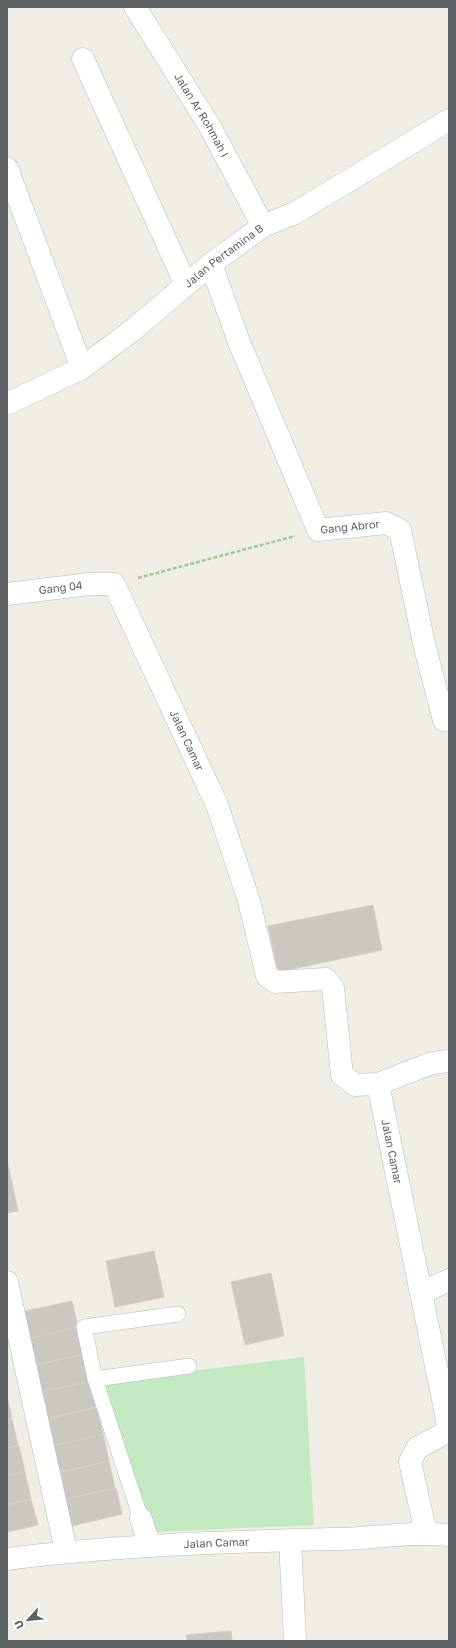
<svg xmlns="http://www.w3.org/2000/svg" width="456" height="1648" viewBox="0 0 456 1648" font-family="'Golos Text',sans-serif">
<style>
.green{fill:#c2e9c0}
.building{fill:#cbc8c2;stroke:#d5cfc3}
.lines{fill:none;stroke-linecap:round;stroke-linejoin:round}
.lane-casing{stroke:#b8bbc0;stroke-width:16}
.street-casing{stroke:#b8bbc0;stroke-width:23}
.path{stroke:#99cba5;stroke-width:2.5;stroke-dasharray:4 2;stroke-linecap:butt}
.lane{stroke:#fff;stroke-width:15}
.street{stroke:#fff;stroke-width:22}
.labels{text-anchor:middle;stroke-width:3.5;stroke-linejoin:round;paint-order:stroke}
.street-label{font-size:11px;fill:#5d6267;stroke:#fff}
</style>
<rect width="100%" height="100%" fill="#f0ede5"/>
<path class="green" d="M304,1357l10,168 -159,7 -55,-150z"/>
<path class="building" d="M373,905l9,45 -104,22 -10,-46z
M7,1160l11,51 -11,2z
M154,1251l10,46 -49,10 -9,-46z
M271,1273l13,63 -39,9 -14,-63z
M72,1301l6,26 -50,12 -7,-27z
M78,1327l6,27 -50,11 -6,-26z
M84,1354l6,27 -50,11 -6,-26z
M90,1381l6,26 -50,12 -6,-27z
M7,1396l5,22 -5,2z
M97,1408l6,26 -50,12 -7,-27z
M12,1419l6,26 -11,3v-28z
M103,1434l6,27 -50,11 -6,-26z
M19,1446l6,26 -18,4v-28z
M109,1461l6,27 -50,11 -6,-26z
M25,1472l6,27 -24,5v-28z
M116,1488l6,26 -50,12 -7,-27z
M31,1499l7,26 -31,7v-27z
M231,1631l1,10h-45l-1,-6z"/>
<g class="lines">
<defs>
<path id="lane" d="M95,1379l94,-13
M141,1519l-46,-140 -11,-52 94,-13"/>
<g id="street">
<path id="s1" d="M135,7l74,118 54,101"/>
<path d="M83,59l103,226"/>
<path d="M7,168l75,200"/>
<path id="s2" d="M211,264l28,78 79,188 68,-7 14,7 25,118 19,72"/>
<path id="s3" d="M7,404l75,-36 52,-39 77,-65 52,-38 32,-13 154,-93"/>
<path id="s4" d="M7,594l83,-10h24l103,221 32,96 18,75 9,6 50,-3 7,9 9,87 13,10 23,-1"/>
<path id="s5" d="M449,1061l-17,2 -54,21 71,345"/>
<path d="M7,1282l59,269"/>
<path d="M421,1293l28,-13"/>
<path d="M141,1519l9,27"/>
<path d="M426,1533l-16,-71 7,-14 32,-17"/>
<path d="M290,1540l5,101"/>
<path id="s6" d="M7,1559c109,-14 218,-17 327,-20 38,0 77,-8 115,-4"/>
</g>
</defs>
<use href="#lane" class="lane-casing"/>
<use href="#street" class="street-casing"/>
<path class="path" d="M138,578l157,-42"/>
<use href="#lane" class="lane"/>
<use href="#street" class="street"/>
</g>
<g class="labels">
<g class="street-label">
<text dy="4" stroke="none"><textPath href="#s1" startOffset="127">Jalan Ar Rohmah I</textPath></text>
<text dy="4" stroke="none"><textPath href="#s3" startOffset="264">Jalan Pertamina B</textPath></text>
<text dy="4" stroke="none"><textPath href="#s2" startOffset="319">Gang Abror</textPath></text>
<text dy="4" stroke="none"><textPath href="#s4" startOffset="54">Gang 04</textPath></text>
<text dy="4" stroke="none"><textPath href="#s4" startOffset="280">Jalan Camar</textPath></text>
<text dy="4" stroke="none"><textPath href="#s5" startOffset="144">Jalan Camar</textPath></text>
<text dy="4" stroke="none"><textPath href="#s6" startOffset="210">Jalan Camar</textPath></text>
</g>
</g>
<rect width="456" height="1648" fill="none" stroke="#5d6267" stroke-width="16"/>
<g transform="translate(28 1620) rotate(243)" stroke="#ffffff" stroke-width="3" paint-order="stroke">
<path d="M0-3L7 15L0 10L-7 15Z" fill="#5d6267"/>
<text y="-6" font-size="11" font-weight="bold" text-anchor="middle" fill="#5d6267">U</text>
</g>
</svg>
